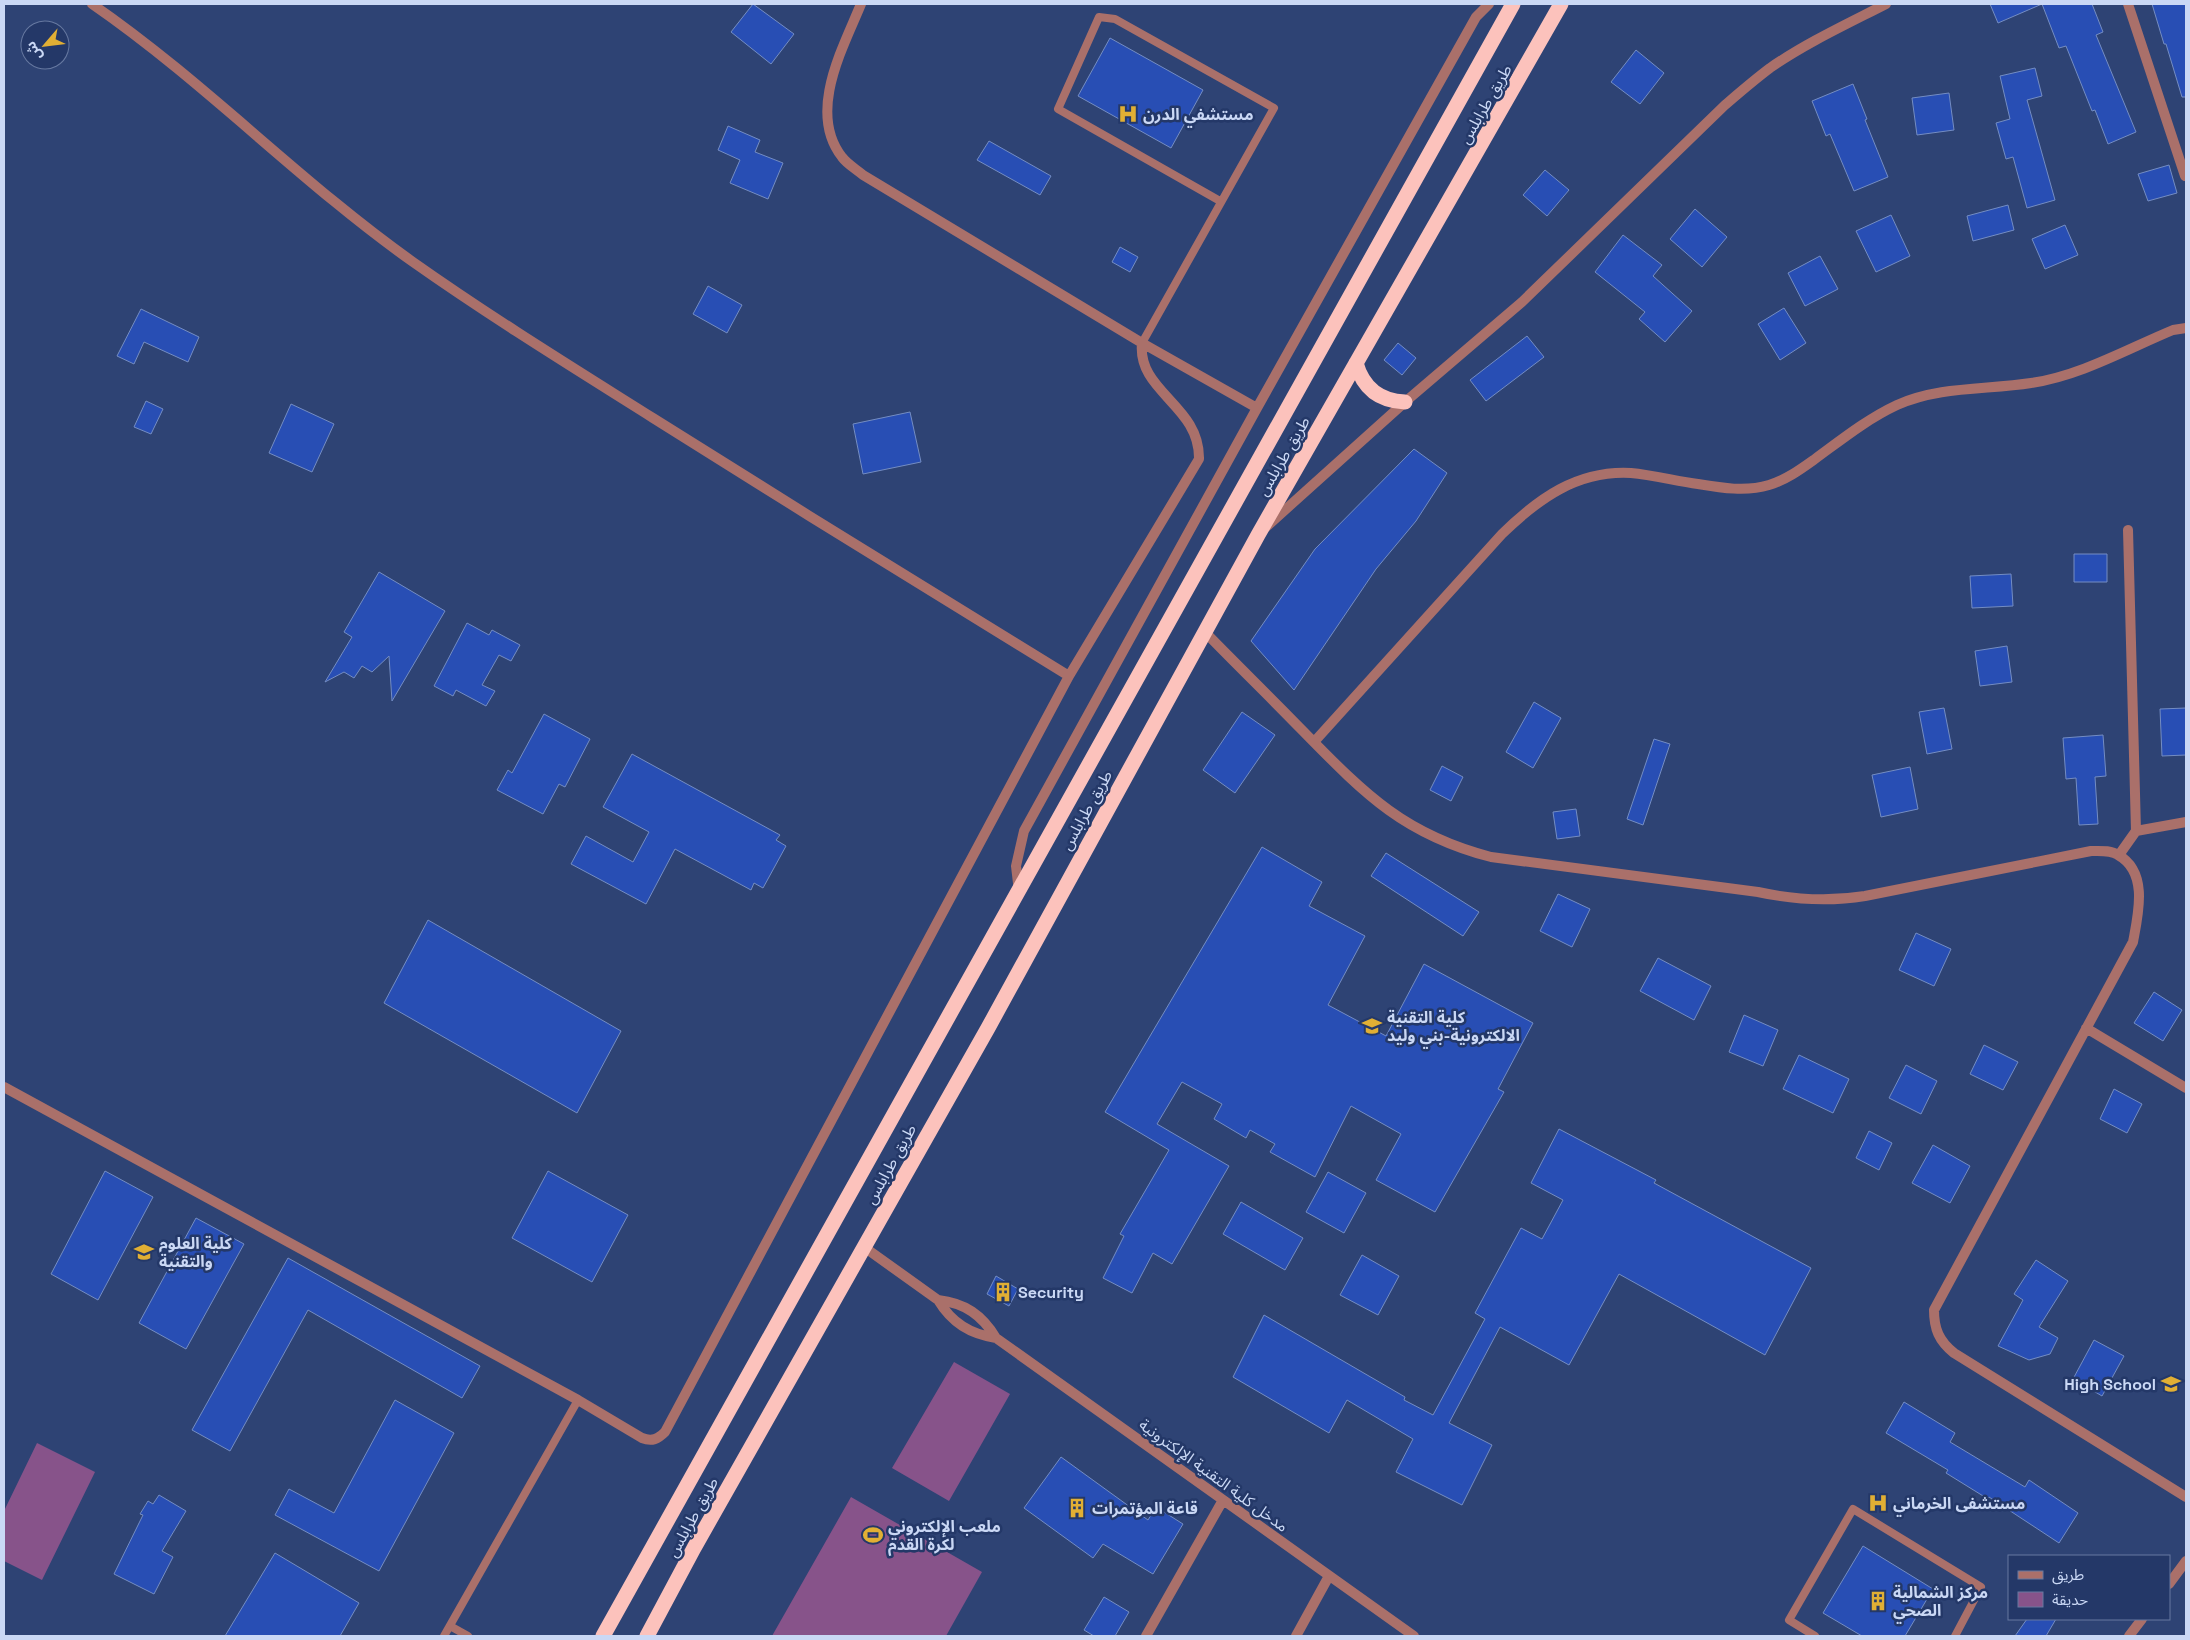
<svg xmlns="http://www.w3.org/2000/svg" width="2190" height="1640" viewBox="0 0 2190 1640" font-family="'Space Grotesk','Noto Sans Arabic',sans-serif">
<style>
.green{fill:#87538a}
.building{fill:#284eb4;stroke:#748dc3}
.lines{fill:none;stroke-linecap:round;stroke-linejoin:round}
.lane{stroke:#aa706a;stroke-width:8}
.street{stroke:#aa706a;stroke-width:10}
.highway{stroke:#fcc2bc;stroke-width:15}
.labels{text-anchor:middle;stroke-width:5;stroke-linejoin:round;paint-order:stroke}
.street-label{font-size:16px;fill:#cad8f5;stroke:#243868}
.poi-label{font-size:16px;font-weight:bold;fill:#cad8f5;stroke:#243868;text-anchor:start}
</style>
<rect width="100%" height="100%" fill="#2e4374"/>
<path class="green" d="M954,1362l56,32 -61,107 -57,-33z
M37,1443l58,29 -53,108 -38,-19v-50z
M851,1497l131,75 -36,64h-174z"/>
<path class="building" d="M753,4l41,30 -23,30 -40,-32z
M1990,4h102l11,28 -7,3 40,97 -28,12 -13,-34 -3,1 -26,-65 -7,2 -17,-44 -44,19z
M2152,4h34v93h-4l-16,-53h-2z
M1110,38l93,52 -32,58 -93,-52z
M1636,50l28,23 -24,31 -29,-22z
M2035,68l7,28 -15,4 28,100 -28,8 -14,-51 -7,2 -10,-36 14,-4 -10,-43z
M1853,84l14,35 -2,1 23,57 -34,14 -24,-57 -4,2 -14,-35z
M1949,93l5,37 -37,5 -5,-37z
M728,126l32,14 -5,12 28,11 -15,36 -38,-16 10,-23 -22,-10z
M989,141l62,35 -11,19 -63,-35z
M2169,165l8,28 -29,8 -10,-27z
M1545,170l24,20 -22,26 -24,-21z
M2008,205l6,25 -41,11 -6,-25z
M1695,209l32,28 -25,30 -32,-28z
M1891,215l19,41 -34,16 -20,-41z
M2065,225l13,30 -33,14 -13,-30z
M1623,235l39,30 -9,11 39,35 -27,31 -26,-23 6,-7 -50,-40z
M1120,247l18,10 -8,15 -18,-10z
M1820,256l18,33 -33,17 -17,-33z
M708,286l34,19 -15,28 -34,-19z
M1784,308l22,35 -26,17 -22,-36z
M141,309l58,28 -11,25 -44,-20 -10,22 -17,-8z
M1527,336l17,21 -58,44 -16,-21z
M1398,343l18,15 -14,17 -18,-15z
M146,401l17,8 -12,25 -17,-7z
M291,404l43,20 -22,48 -43,-19z
M910,412l11,50 -58,12 -10,-50z
M1414,449l33,24 -31,48 -40,48 -82,121 -43,-49 64,-92z
M2074,554h33v28h-33z
M379,572l66,39 -53,90 -3,-45 -17,16 -10,-6 -8,12 -10,-6 -19,10 27,-45 -8,-5z
M2011,574l2,32 -41,2 -2,-32z
M467,623l22,12 3,-5 28,15 -9,16 -12,-6 -17,30 13,6 -9,15 -30,-16 -3,6 -19,-10z
M2007,646l5,36 -32,4 -5,-35z
M1534,702l27,16 -28,50 -27,-16z
M1944,708l8,41 -25,5 -8,-42z
M2186,708v47l-24,1 -2,-47z
M1242,712l33,23 -40,58 -32,-23z
M544,714l46,25 -25,48 -6,-3 -16,30 -46,-24 11,-20 4,3z
M2103,735l3,41 -11,1 3,47 -19,1 -3,-47 -10,1 -3,-41z
M1654,739l16,5 -27,81 -16,-6z
M632,754l148,81 -4,5 10,6 -23,42 -9,-5 -3,7 -76,-41 -29,55 -75,-40 15,-28 47,26 16,-30 -46,-25z
M1442,766l21,11 -12,24 -21,-11z
M1910,767l8,42 -37,8 -9,-42z
M1576,809l4,27 -23,3 -4,-27z
M1262,847l60,35 -13,24 56,30 -37,69 58,31 38,-72 109,59 -35,66 6,3 -69,120 -59,-32 25,-46 -50,-28 -36,71 -45,-25 5,-8 -25,-14 -4,8 -32,-19 8,-15 -40,-22 -25,42 72,42 -57,98 -19,-11 -21,40 -29,-15 21,-42 -4,-2 49,-84 -64,-38z
M1386,853l93,59 -16,24 -92,-60z
M1558,894l32,15 -18,38 -32,-16z
M428,920l193,111 -44,82 -193,-110z
M1916,933l35,16 -17,37 -35,-16z
M1658,958l53,28 -17,34 -54,-29z
M2154,992l28,18 -19,31 -29,-18z
M1744,1015l34,15 -15,36 -34,-14z
M1984,1045l34,17 -15,28 -33,-16z
M1799,1055l50,24 -16,34 -50,-24z
M1906,1065l31,16 -16,33 -32,-16z
M2114,1089l28,15 -15,29 -27,-14z
M1559,1129l97,51 -2,3 157,85 -46,87 -146,-81 -50,91 -69,-38 -51,96 43,22 -30,60 -66,-33 17,-33 -66,-39 -18,33 -96,-56 31,-62 141,82 -1,3 29,15 52,-96 -10,-6 46,-85 21,11 21,-39 -32,-17z
M1869,1131l23,12 -13,27 -23,-12z
M1933,1145l37,21 -20,37 -38,-20z
M105,1171l48,26 -55,103 -47,-26z
M548,1171l80,44 -36,67 -80,-44z
M1328,1172l38,21 -22,40 -38,-21z
M1241,1202l62,36 -18,32 -62,-36z
M196,1218l48,26 -58,105 -47,-26z
M1362,1255l37,21 -21,39 -38,-20z
M288,1258l192,108 -18,32 -154,-88 -78,141 -38,-21z
M2036,1260l32,21 -29,46 19,11 -8,16 -21,6 -31,-14 25,-46 -9,-6z
M996,1276l22,13 -9,17 -22,-12z
M2094,1340l30,16 -22,40 -29,-17z
M395,1400l59,33 -75,138 -104,-56 14,-26 45,24z
M1904,1402l51,31 -5,9 75,45 4,-7 49,33 -19,30 -70,-46 -1,2 -42,-26 2,-3 -62,-37z
M1061,1457l87,63 8,-13 27,17 -30,50 -50,-30 -10,14 -69,-50z
M159,1495l27,16 -24,40 11,6 -19,37 -40,-20 29,-59 -3,-1 8,-13 5,3z
M1863,1546l70,43 -28,47h-43l-39,-23z
M275,1553l84,50 -19,33h-115z
M1104,1597l25,15 -14,24h-21l-10,-6z
M2027,1619h29l-10,17h-31z"/>
<g class="lines">
<path class="lane" d="M1142,343l132,-235 -159,-89 -16,-2 -41,92 162,92
M450,1626l18,10
M444,1636l134,-236
M1815,1636l-26,-16 64,-111 128,78 -26,49"/>
<path class="street" d="M92,4c113,78 208,178 321,258 78,55 159,105 240,156 138,87 277,173 416,258
M861,4c-18,44 -54,108 -19,153 5,7 14,12 21,18l279,168 115,65
M2128,4l57,172
M1266,527l139,-125 117,-100 203,-197c14,-12 29,-25 45,-37 36,-25 77,-44 116,-64
M1204,631c32,33 65,65 97,98 62,63 101,105 190,128l267,35c37,8 70,10 107,4l226,-45c9,0 20,-1 27,4 31,17 20,60 15,87l-199,368c0,19 5,31 20,43l232,144
M1314,742l188,-208c36,-35 75,-64 129,-61 22,2 45,8 67,11 24,4 48,8 71,1 17,-5 32,-16 46,-26 26,-19 52,-40 82,-54 43,-19 89,-15 134,-22 49,-7 96,-34 142,-53l13,-2
M2136,831l50,-9
M2119,855l17,-24 -8,-301
M1019,892l-3,-26 8,-35 233,-423 219,-391 13,-13
M2086,1028l100,60
M4,1087l574,313 64,38c10,4 16,1 23,-6l404,-756 130,-217c1,-54 -62,-67 -57,-116
M864,1247l74,53c14,23 32,34 58,38
M938,1300c27,3 44,15 58,38l418,298
M2169,1584l17,-23
M1146,1636l77,-136
M1296,1636l33,-60
M2129,1636l13,-17"/>
<path class="highway" d="M1356,363c7,25 23,38 49,39
M603,1636l910,-1632
M647,1636l47,-88 294,-520 270,-493 303,-531"/>
</g>
<defs>
<symbol id="hospital-bare" viewBox="-9 -9 18 18"><path d="M-5-5h3v3.5h4V-5h3V5h-3V1.5h-4V5h-3Z" fill="#e1af34" stroke="#243868" stroke-width="2.5" paint-order="stroke"/></symbol>
<symbol id="university-bare" viewBox="-9 -9 18 18"><path d="M0-5L7-2L0 1L-7-2ZM-4 1L0 2.5L4 1V4Q0 6-4 4Z" fill="#e1af34" stroke="#243868" stroke-width="2.5" paint-order="stroke"/></symbol>
<symbol id="building-bare" viewBox="-9 -9 18 18"><path d="M-4-6H4V6H1V3H-1V6H-4ZM-2.5-4.3h1.7v1.8h-1.7ZM.8-4.3h1.7v1.8H.8ZM-2.5-1h1.7V.8h-1.7ZM.8-1h1.7V.8H.8Z" fill="#e1af34" stroke="#243868" stroke-width="2.5" paint-order="stroke"/></symbol>
<symbol id="school-bare" viewBox="-9 -9 18 18"><path d="M0-5L7-2L0 1L-7-2ZM-4 1L0 2.5L4 1V4Q0 6-4 4Z" fill="#e1af34" stroke="#243868" stroke-width="2.5" paint-order="stroke"/></symbol>
<symbol id="stadium-bare" viewBox="-9 -9 18 18"><path d="M0-5a6.5 5 0 1 0 0 10a6.5 5 0 1 0 0-10ZM-3.5-1.8h7v3.6h-7Z" fill="#e1af34" stroke="#243868" stroke-width="2.5" paint-order="stroke"/></symbol>
</defs>
<g fill-rule="evenodd">
<use href="#hospital-bare" x="1114" y="100" width="28" height="28"/>
<use href="#university-bare" x="1358" y="1012" width="28" height="28"/>
<use href="#university-bare" x="130" y="1238" width="28" height="28"/>
<use href="#building-bare" x="989" y="1278" width="28" height="28"/>
<use href="#school-bare" x="2157" y="1370" width="28" height="28"/>
<use href="#hospital-bare" x="1864" y="1489" width="28" height="28"/>
<use href="#building-bare" x="1063" y="1494" width="28" height="28"/>
<use href="#stadium-bare" x="859" y="1521" width="28" height="28"/>
<use href="#building-bare" x="1864" y="1587" width="28" height="28"/>
</g>
<g class="labels">
<g class="street-label">
<text transform="translate(1485 104) rotate(-60)" y="6">طريق طرابلس</text>
<text transform="translate(1283 456) rotate(-60)" y="6">طريق طرابلس</text>
<text transform="translate(1086 810) rotate(-61)" y="6">طريق طرابلس</text>
<text transform="translate(890 1164) rotate(-61)" y="6">طريق طرابلس</text>
<text transform="translate(1214 1475) rotate(36)" y="6">مدخل كلية التقنية الإلكترونية</text>
<text transform="translate(692 1517) rotate(-61)" y="6">طريق طرابلس</text>
</g>
<g class="poi-label">
<text x="1143" y="120">مستشفي الدرن</text>
<text x="1387" y="1023">كلية التقنية<tspan x="1387" dy="18">الالكترونية-بني وليد</tspan></text>
<text x="159" y="1249">كلية العلوم<tspan x="159" dy="18">والتقنية</tspan></text>
<text x="1018" y="1298">Security</text>
<text x="2156" y="1390" text-anchor="end">High School</text>
<text x="1893" y="1509">مستشفى الخرماني</text>
<text x="1092" y="1514">قاعة المؤتمرات</text>
<text x="888" y="1532">ملعب الإلكتروني<tspan x="888" dy="18">لكرة القدم</tspan></text>
<text x="1893" y="1598">مركز الشمالية<tspan x="1893" dy="18">الصحي</tspan></text>
</g>
</g>
<rect width="2190" height="1640" fill="none" stroke="#cad8f5" stroke-width="10"/>
<rect x="2008" y="1555" width="162" height="65" fill="#243868" stroke="#6678a0"/>
<rect x="2018" y="1571" width="25" height="8" fill="#aa706a" stroke="#6678a0"/>
<text x="2052" y="1580" font-size="15" fill="#cad8f5">طريق</text>
<rect x="2018" y="1592" width="25" height="15" fill="#87538a" stroke="#6678a0"/>
<text x="2052" y="1605" font-size="15" fill="#cad8f5">حديقة</text>
<g transform="translate(45 45) rotate(242)"><circle r="24" fill="#243868" stroke="#6678a0"/>
<path d="M0-4L9 19L0 12L-9 19Z" fill="#e1af34"/>
<text y="-8" font-size="14" font-weight="bold" text-anchor="middle" fill="#cad8f5">ش</text>
</g>
</svg>
